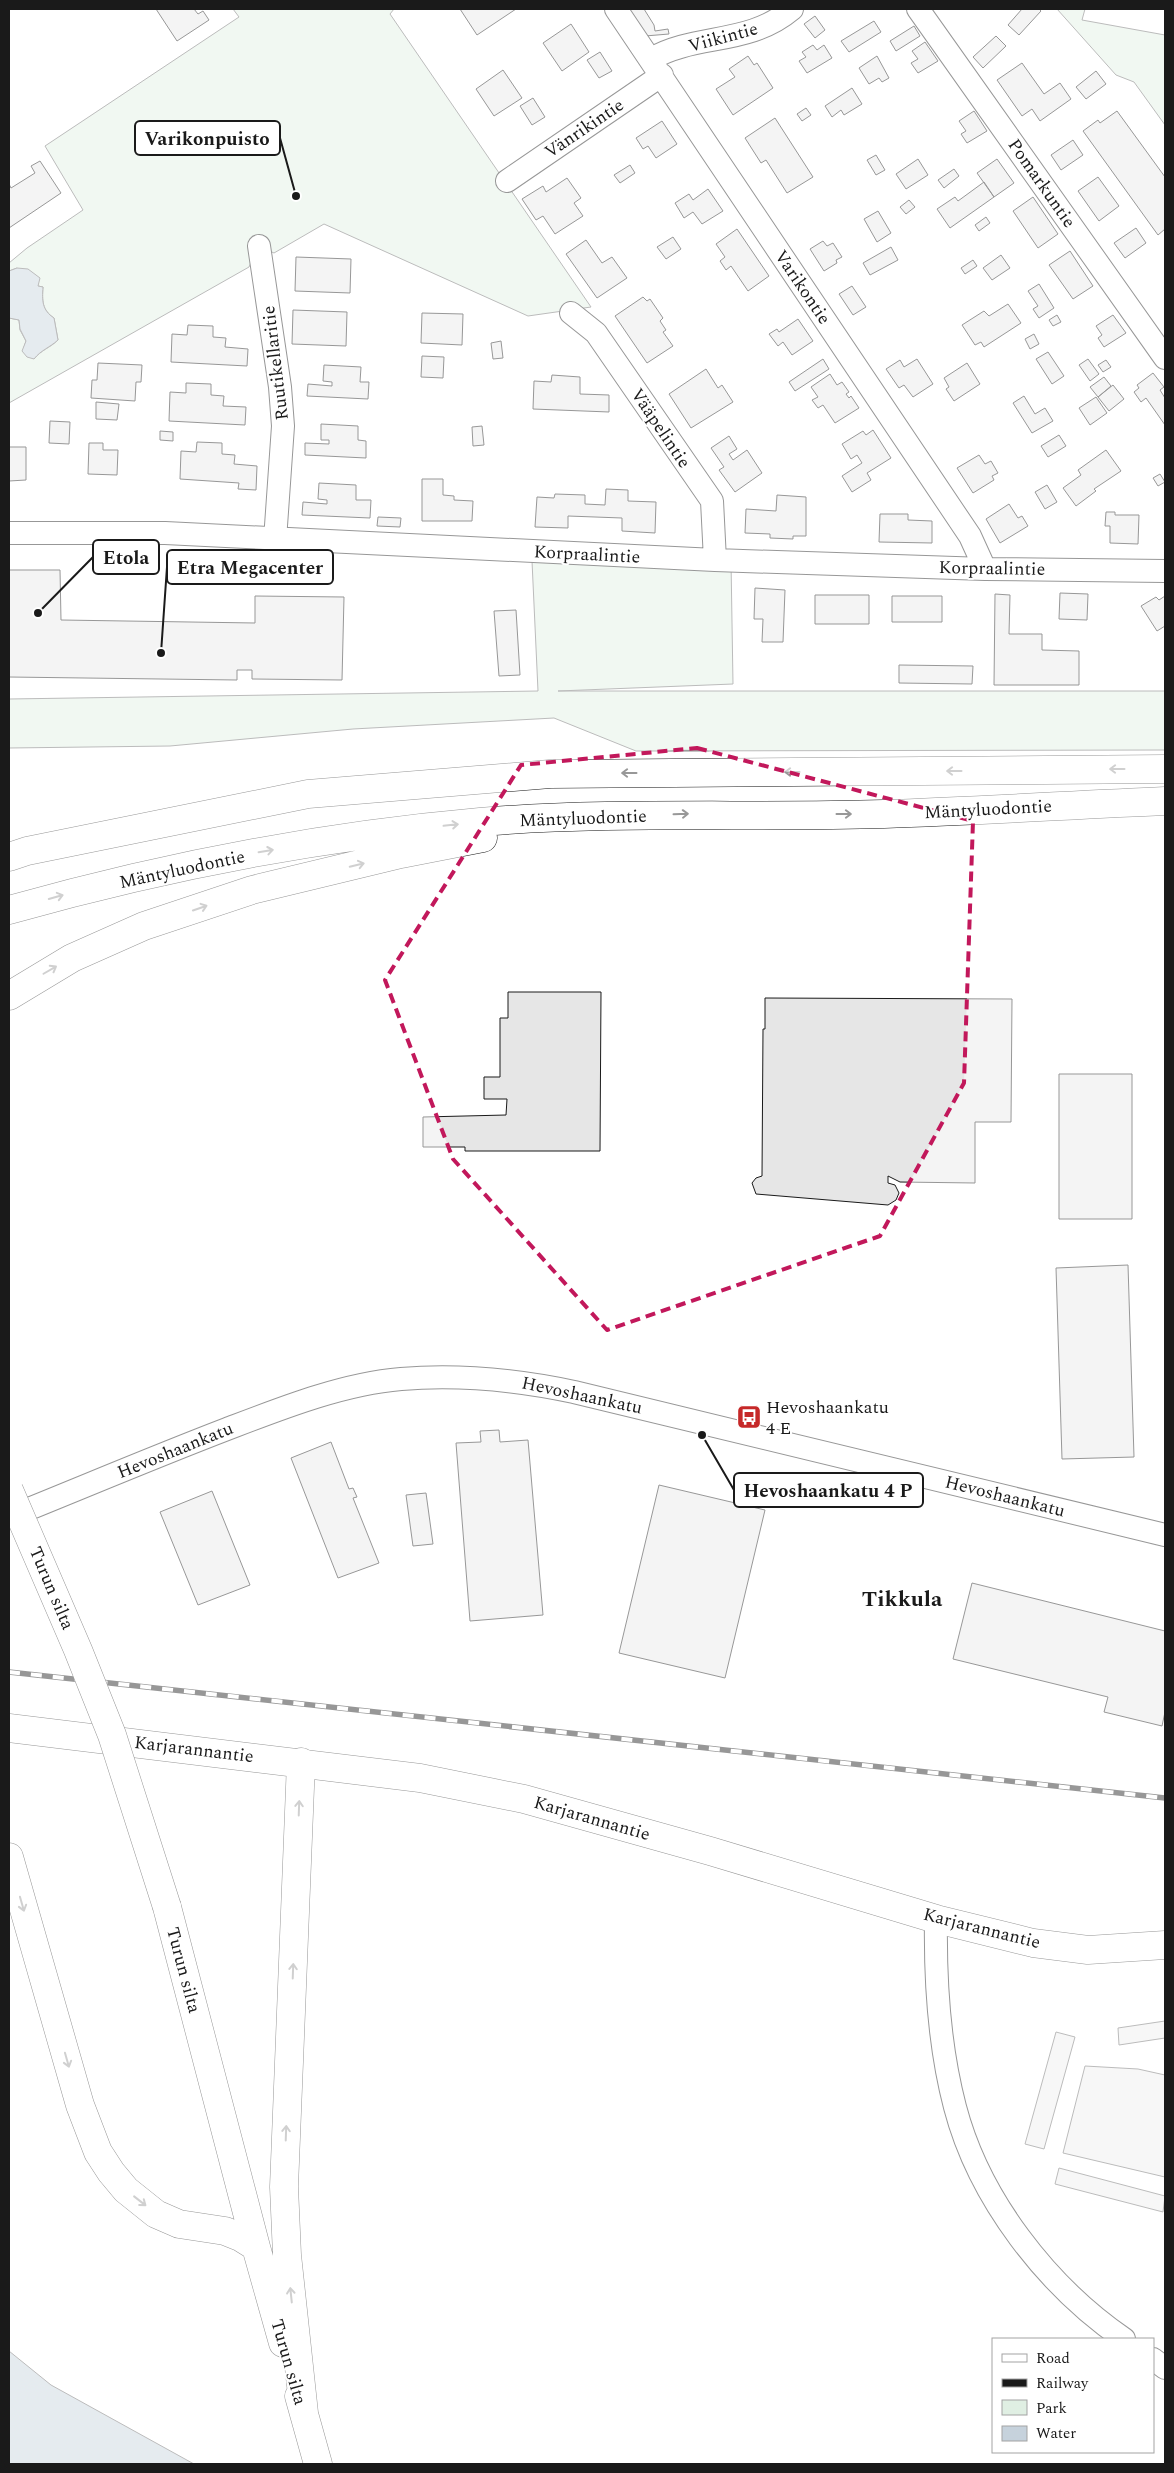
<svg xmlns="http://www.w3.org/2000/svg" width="1174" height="2473" viewBox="0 0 1174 2473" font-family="Spectral,serif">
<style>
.green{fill:#e0efe3;stroke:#6a6a6a}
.parking{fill:#ededed;stroke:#6a6a6a}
.water{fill:#c6d2dc;stroke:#6a6a6a}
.building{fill:#e6e6e6;stroke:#1a1a1a}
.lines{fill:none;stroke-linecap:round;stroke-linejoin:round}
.minor-casing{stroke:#1a1a1a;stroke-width:24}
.major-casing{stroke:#1a1a1a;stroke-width:29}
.highway-casing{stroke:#1a1a1a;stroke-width:29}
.minor{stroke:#fff;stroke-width:22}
.major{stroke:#fff;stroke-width:28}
.highway{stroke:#fff;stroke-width:28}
.rail-casing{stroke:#1a1a1a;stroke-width:5.5}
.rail{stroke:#fff;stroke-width:4;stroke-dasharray:11;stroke-linecap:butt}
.highway-bridge-casing{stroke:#1a1a1a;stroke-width:29;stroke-linecap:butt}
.highway-bridge{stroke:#fff;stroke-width:28}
.oneway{stroke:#989898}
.marked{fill:none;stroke:#c2185b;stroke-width:4;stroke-dasharray:10 6;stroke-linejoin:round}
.labels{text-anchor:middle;stroke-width:4;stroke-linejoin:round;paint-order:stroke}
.street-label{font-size:18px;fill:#1a1a1a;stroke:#fff}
.poi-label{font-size:18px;fill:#1a1a1a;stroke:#fff;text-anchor:start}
.district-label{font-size:22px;font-weight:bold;fill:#1a1a1a;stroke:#fff}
.leader{fill:none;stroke:#1a1a1a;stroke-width:2}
.callout-dot{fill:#1a1a1a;stroke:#fff;stroke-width:2}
.callout{fill:#fff;stroke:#1a1a1a;stroke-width:2}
.callout-label{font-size:19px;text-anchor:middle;font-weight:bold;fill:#1a1a1a}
</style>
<rect width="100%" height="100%" fill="#fff"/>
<path class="green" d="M233,9h161l-4,5 201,293 -63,9 -204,-92 -50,29 -15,-7 -10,21 -240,136v-85l10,2 1,10 6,11 -2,6 10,12c7,-9 16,-11 24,-19l-4,-22c-12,-8 -12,-17 -11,-31l-5,-1 -21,-18 -8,3v-8l18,-15 56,-38 -38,-64 194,-129z
M1057,9h28l-3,11 83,15v90l-31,-43 -18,-7z
M532,561h199l2,123 -175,7h607v59l-529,1 -82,-33 -201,11 -183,17 -161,2v-49l529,-8z"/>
<path class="parking" d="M1165,2021v17l-46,7 -1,-17z
M1056,2032l19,5 -31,112 -19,-5z
M1085,2066l53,3 27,6v102l-102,-24z
M1059,2168l106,28 -2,16 -108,-28z"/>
<path class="water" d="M17,268l11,1 12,9 -2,8 5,1c-1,14 -1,23 11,31l4,22c-9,8 -17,10 -24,19l-7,-2 -5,-6 4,-10 -6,-12 -1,-9 -10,-2v-47z
M9,2351l42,34 143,79h-185z"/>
<path class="building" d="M156,9h38l4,5 5,-3 6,9 -32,21z
M460,9h56l-39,26z
M628,9h16l10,16 1,6 13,-2 1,5 -24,2z
M1022,9h17l2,2 -22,24 -11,-10z
M815,16l10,14 -10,8 -11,-14z
M874,21l7,11 -32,20 -8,-11z
M571,24l18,28 -27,19 -19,-28z
M914,26l6,10 -24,15 -6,-10z
M996,36l10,10 -23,22 -10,-11z
M925,42l13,19 -20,12 -7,-10 7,-4 -6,-8z
M813,45l4,5 7,-5 8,13 -25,15 -8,-12 7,-4 -4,-5z
M600,52l12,19 -13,7 -12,-18z
M748,56l6,9 3,-2 16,25 -40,27 -17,-26 19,-12 -6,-8z
M877,56l12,22 -7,4 -3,-4 -10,6 -10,-16z
M1022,63l22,31 16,-11 11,16 -31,22 -8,-12 -10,7 -25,-36z
M503,70l19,28 -28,18 -18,-27z
M1096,71l10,13 -20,15 -10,-12z
M852,88l10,16 -18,11 -3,-5 -9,7 -7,-11z
M533,98l12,19 -13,8 -12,-19z
M806,108l5,7 -9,6 -5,-7z
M974,111l13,20 -20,12 -6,-9 5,-3 -7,-10z
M1117,111l48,66v52l-7,6 -75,-104 15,-11 2,3z
M775,118l38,59 -26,16 -21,-33 -5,3 -16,-25z
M662,121l15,23 -21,14 -8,-12 -5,3 -7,-11z
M1073,140l10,15 -22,15 -10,-15z
M876,155l9,15 -9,5 -9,-15z
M918,159l10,16 -22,14 -10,-15z
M997,159l17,24 -20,14 -17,-24z
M40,161l21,32 -52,35v-44l2,4 24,-15 -4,-7z
M630,165l5,8 -15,10 -6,-8z
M954,169l5,7 -15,12 -6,-8z
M1098,177l21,29 -20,15 -21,-30z
M567,178l14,20 -7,5 9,13 -28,18 -12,-18 -7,4 -14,-21 21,-13 3,6z
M984,182l10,15 -44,31 -13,-19 18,-12 3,4z
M708,189l15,22 -21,13 -9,-12 -9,6 -9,-15 14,-9 4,6z
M1033,197l25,37 -20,14 -25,-37z
M909,200l6,7 -9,7 -6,-7z
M878,211l13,22 -14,9 -13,-23z
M986,217l4,6 -11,8 -4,-6z
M1136,228l10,15 -21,15 -11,-15z
M737,229l32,47 -21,15 -17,-25 -5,4 -6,-9 5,-4 -9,-13z
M673,237l8,12 -15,10 -9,-12z
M586,240l16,23 10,-6 15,21 -30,20 -31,-44z
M823,241l4,5 6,-3 9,14 -6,3 1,3 -13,8 -14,-22z
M891,247l7,13 -28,15 -7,-12z
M1070,251l23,35 -20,13 -24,-34z
M1001,255l9,13 -18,12 -9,-12z
M296,257l55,2 -1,34 -55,-2z
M973,260l4,6 -12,8 -4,-6z
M1039,284l15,24 -15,10 -6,-9 5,-3 -10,-15z
M852,286l14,21 -13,8 -14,-21z
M643,297l4,4 3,-2 13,19 -3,3 6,9 -3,2 10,14 -26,17 -32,-47z
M1008,304l13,19 -37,24 -3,-5 -6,3 -13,-20 22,-14 5,5z
M293,310l54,2 -1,34 -54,-2z
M422,313l41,1 -1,31 -41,-2z
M1057,315l4,7 -8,4 -4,-6z
M1113,315l13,18 -22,14 -6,-9 4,-3 -6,-9z
M798,319l15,22 -21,14 -9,-13 -5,4 -9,-12 8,-5 2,3z
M188,325l25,1v11l13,1 -1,9 23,2 -1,17 -76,-4 1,-28 15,1z
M1034,334l5,10 -9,5 -5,-10z
M501,341l2,17 -10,1 -2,-16z
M1048,352l16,24 -12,8 -16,-25z
M422,356l22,1 -1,21 -22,-1z
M823,359l6,10 -34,22 -6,-9z
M917,359l16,25 -20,13 -9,-12 -5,3 -13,-19 14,-9 4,7z
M1088,359l11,15 -9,7 -11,-16z
M1106,360l5,7 -8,5 -5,-7z
M98,363l44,2 -1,17h-5l-1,19 -44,-3 1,-18h5z
M967,363l13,21 -26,17 -8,-12 3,-2 -5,-9z
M324,365l37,2 -1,15h9l-1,17 -61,-3 1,-12 24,2v-4l-9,-1z
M706,369l12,19 4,-3 11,17 -42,26 -22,-34z
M1153,373l11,14 -4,3 5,8v27l-19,-27 -5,4 -7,-10 5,-4 -2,-3z
M830,374l7,11 5,-3 7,10 -3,2 3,4 2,-2 8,12 -24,15 -12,-18 -5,3 -6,-8 6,-3 -7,-10z
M552,375l28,2v17l29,1v17l-76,-3 1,-28 17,1z
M1104,377l7,9 -13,11 -8,-10z
M186,383l25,1v11l13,1 -1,10 23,1 -1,18 -76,-4 1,-29 16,1z
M1113,385l11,14 -15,12 -11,-14z
M1024,396l11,18 10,-6 8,13 -21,12 -19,-30z
M1096,397l11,16 -17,12 -11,-17z
M96,402l23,2 -2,16 -21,-1z
M50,421l20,1 -1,22 -20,-1z
M321,424l37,2v14l8,1v17l-61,-3v-12l24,1v-4h-8z
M482,426l2,19 -11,1 -1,-19z
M873,430l18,28 -24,15 4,7 -19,12 -10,-16 20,-13 -5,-8 -6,4 -9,-15 21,-13 3,4z
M160,431l13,1v9l-13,-1z
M1059,435l7,11 -18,11 -7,-11z
M729,436l8,13 -8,5 4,6 14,-10 15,23 -27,19 -16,-22 5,-3 -13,-19z
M197,442l25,1v11l13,1 -1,9 23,2 -1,24 -18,-1 1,-6 -59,-4 1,-28 15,1z
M89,443h14v7h15l-1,25 -29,-1z
M9,447h17v33l-17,1z
M1106,450l15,21 -27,18 2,2 -20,15 -13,-18 18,-13 -3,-5z
M979,455l6,9 6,-3 7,12 -6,3 2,4 -21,13 -16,-25z
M1160,474l5,8 -7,4 -5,-8z
M422,479h21v16l11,1v4l19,1 -1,20h-50z
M319,483l37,2v15h15l-1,18 -68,-3 1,-13 24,2v-4l-9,-1z
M1047,485l10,17 -12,7 -10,-17z
M606,489l22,1v11l28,1 -1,31 -33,-2v-13l-54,-2v12l-33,-1 2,-30 17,1 1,-4 30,1v9l20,1z
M777,495l29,2v39h-13v3l-23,-1v-4l-25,-1 1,-24 30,2z
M1009,504l9,14 4,-2 6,10 -28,17 -14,-24z
M1106,512h9v3h24l-1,29 -28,-1v-17h-5z
M880,514h28v6l24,1v22l-53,-1z
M378,517l23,1 -1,9 -23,-1z
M9,570h51l1,50 194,3v-27l89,1 -2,83 -90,-1v-9h-15v10l-228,-3z
M755,588l30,2 -2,52h-21l1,-23h-9z
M1060,593l28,1 -1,26 -28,-1z
M995,594l15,1 -1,39h33v16l37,1v34h-85z
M815,595h54v29h-54z
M892,596h50v26h-50z
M1165,596v30l-8,5 -16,-25 15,-9 3,3z
M516,610l4,65 -21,1 -5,-65z
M899,665l74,1 -1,18 -73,-1z
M508,992h93l-1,159h-135v-4h-42v-30l83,-2 1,-16h-23v-22h16v-59h8z
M765,998l247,1 -1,123h-36v61l-75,-1 -12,-6v7l7,2 4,8 -3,7 -8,5 -132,-11 -4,-11 4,-5 6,-2 1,-147h2z
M1059,1074h73v145h-73z
M1128,1265l6,192 -72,2 -6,-191z
M499,1430l1,12 28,-2 15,175 -73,6 -14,-178 25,-1 -1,-11z
M331,1442l18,47 4,-1 4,9 -4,1 26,65 -41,15 -47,-120z
M659,1485l106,25 -40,168 -106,-25z
M212,1491l38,94 -52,20 -38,-93z
M426,1493l7,51 -20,2 -7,-51z
M972,1583l193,48v81l-3,14 -58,-14 4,-15 -155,-38z"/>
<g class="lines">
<defs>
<path id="minor" d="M616,9l354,527 15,33
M918,9l247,349
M651,59c45,-26 97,-13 141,-50
M507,181l155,-106
M259,246l21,141 3,39 -8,114
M571,313l25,20 116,168 3,59
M9,533h156l550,27 270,9 180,2
M9,1517c72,-29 145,-60 218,-88 55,-21 115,-45 174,-50 59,-5 116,1 173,13l591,143
M936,1919c-1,62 3,127 19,188 24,92 92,179 169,232
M1153,2359l12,9"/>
<path id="major" d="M9,1728l411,50 104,21 186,52 226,68 97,24 55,7 77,-5"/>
<path id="highway" d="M9,857l18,-6 281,-57 242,-20 615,-5
M9,910c153,-43 312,-74 471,-88 135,-11 270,-4 404,-8 94,-3 188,-9 281,-13
M9,996l63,-38 72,-32 108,-36 149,-36 82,-16
M301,1762l-17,425 3,68 17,158
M9,1857l71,248 18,47 13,20 15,18 30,24 23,10 46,7 15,6 16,10
M167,1907l89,340 27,96
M299,2396l19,68"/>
</defs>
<use href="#minor" class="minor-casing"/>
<use href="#major" class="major-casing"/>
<use href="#highway" class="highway-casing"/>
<use href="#minor" class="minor"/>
<use href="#major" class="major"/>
<use href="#highway" class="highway"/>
<defs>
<path id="rail" d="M9,1672l1156,126"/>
</defs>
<use href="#rail" class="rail-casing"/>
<use href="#rail" class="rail"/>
<defs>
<path id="highway-bridge" d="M9,1490l69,160 34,85 55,172"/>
</defs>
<use href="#highway-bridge" class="highway-bridge-casing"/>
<use href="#highway-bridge" class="highway-bridge"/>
</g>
<defs><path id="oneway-shaft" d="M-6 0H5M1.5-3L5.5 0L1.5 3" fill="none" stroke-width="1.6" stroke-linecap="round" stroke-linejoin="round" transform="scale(1.25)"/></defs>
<g class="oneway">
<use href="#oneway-shaft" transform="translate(1117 769) rotate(180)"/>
<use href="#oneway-shaft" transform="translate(954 771) rotate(180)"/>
<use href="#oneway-shaft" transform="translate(792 772) rotate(180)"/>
<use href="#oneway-shaft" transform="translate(629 773) rotate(180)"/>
<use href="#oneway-shaft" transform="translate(681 814) rotate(-2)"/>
<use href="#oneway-shaft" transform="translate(844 814)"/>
<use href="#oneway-shaft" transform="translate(451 825) rotate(-6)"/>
<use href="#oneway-shaft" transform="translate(266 851) rotate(-9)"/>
<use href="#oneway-shaft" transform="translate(357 865) rotate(-14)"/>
<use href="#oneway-shaft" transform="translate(56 897) rotate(-16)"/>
<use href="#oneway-shaft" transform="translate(200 908) rotate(-19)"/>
<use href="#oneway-shaft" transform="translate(50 970) rotate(-30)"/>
<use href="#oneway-shaft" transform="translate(299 1808) rotate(-88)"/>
<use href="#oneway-shaft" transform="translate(22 1904) rotate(74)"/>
<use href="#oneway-shaft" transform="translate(293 1971) rotate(-88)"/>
<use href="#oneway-shaft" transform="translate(67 2060) rotate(74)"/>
<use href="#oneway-shaft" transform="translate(286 2133) rotate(-88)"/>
<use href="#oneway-shaft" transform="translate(140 2201) rotate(38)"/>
<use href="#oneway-shaft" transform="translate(291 2295) rotate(-96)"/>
</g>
<path d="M0 0H1174V2473H0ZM697,748l276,73 -9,262 -84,153 -273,94 -154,-171 -68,-179 136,-215z" fill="#fff" fill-opacity=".55" fill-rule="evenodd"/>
<path class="marked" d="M697,748l276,73 -9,262 -84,153 -273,94 -154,-171 -68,-179 136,-215z"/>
<defs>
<symbol id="bus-square" viewBox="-11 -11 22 22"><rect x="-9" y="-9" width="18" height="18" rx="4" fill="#c62828" stroke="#fff"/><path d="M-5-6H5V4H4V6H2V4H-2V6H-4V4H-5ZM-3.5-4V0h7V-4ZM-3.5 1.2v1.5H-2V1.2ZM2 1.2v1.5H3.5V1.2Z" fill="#fff"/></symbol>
</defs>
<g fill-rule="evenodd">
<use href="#bus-square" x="735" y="1403" width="28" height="28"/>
</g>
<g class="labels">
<g class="street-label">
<text transform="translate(723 37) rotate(-15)" y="6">Viikintie</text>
<text transform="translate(584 128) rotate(-34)" y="6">Vänrikintie</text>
<text transform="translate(1042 183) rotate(55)" y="6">Pomarkuntie</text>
<text transform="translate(803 287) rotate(56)" y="6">Varikontie</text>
<text transform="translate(275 363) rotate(-97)" y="6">Ruutikellaritie</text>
<text transform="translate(661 428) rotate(56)" y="6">Vääpelintie</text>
<text transform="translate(587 554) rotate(3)" y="6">Korpraalintie</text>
<text transform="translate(992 568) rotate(1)" y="6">Korpraalintie</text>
<text transform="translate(988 809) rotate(-3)" y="6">Mäntyluodontie</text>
<text transform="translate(583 818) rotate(-2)" y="6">Mäntyluodontie</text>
<text transform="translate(182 869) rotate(-12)" y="6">Mäntyluodontie</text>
<text transform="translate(582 1395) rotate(12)" y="6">Hevoshaankatu</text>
<text transform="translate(175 1450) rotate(-22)" y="6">Hevoshaankatu</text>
<text transform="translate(1005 1496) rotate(14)" y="6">Hevoshaankatu</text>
<text transform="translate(52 1588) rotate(67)" y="6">Turun silta</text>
<text transform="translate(194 1749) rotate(7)" y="6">Karjarannantie</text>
<text transform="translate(592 1818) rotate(16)" y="6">Karjarannantie</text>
<text transform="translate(982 1928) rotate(14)" y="6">Karjarannantie</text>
<text transform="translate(184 1970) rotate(75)" y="6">Turun silta</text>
<text transform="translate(289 2362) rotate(74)" y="6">Turun silta</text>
</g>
<g class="poi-label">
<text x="766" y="1413">Hevoshaankatu<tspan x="766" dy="21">4 E</tspan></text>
</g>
<g class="district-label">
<text x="902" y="1606">Tikkula</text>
</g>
</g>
<path class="leader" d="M296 196L280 138M38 613L93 557M161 653L167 567M702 1435L734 1490"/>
<g class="callout-dot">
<circle cx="296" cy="196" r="5"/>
<circle cx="38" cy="613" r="5"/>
<circle cx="161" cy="653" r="5"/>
<circle cx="702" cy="1435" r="5"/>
</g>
<g class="callout">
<rect x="135" y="121" width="145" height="34" rx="5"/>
<rect x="93" y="540" width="66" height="34" rx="5"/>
<rect x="167" y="550" width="166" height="34" rx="5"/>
<rect x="734" y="1473" width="189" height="34" rx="5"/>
</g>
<g class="callout-label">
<text x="207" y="145">Varikonpuisto</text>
<text x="126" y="564">Etola</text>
<text x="250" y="574">Etra Megacenter</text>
<text x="828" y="1497">Hevoshaankatu 4 P</text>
</g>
<rect width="1174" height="2473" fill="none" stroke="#1a1a1a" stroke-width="20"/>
<rect x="992" y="2338" width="162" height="115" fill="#ffffff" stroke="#a3a3a3"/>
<rect x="1002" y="2354" width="25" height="8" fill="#ffffff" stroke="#a3a3a3"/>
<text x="1036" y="2363" font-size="15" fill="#1a1a1a">Road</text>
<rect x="1002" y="2379" width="25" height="8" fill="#1a1a1a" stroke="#a3a3a3"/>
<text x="1036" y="2388" font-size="15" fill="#1a1a1a">Railway</text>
<rect x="1002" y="2400" width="25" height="15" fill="#e0efe3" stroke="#a3a3a3"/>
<text x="1036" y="2413" font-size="15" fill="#1a1a1a">Park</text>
<rect x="1002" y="2426" width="25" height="15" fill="#c6d2dc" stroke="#a3a3a3"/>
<text x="1036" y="2438" font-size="15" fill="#1a1a1a">Water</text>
</svg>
